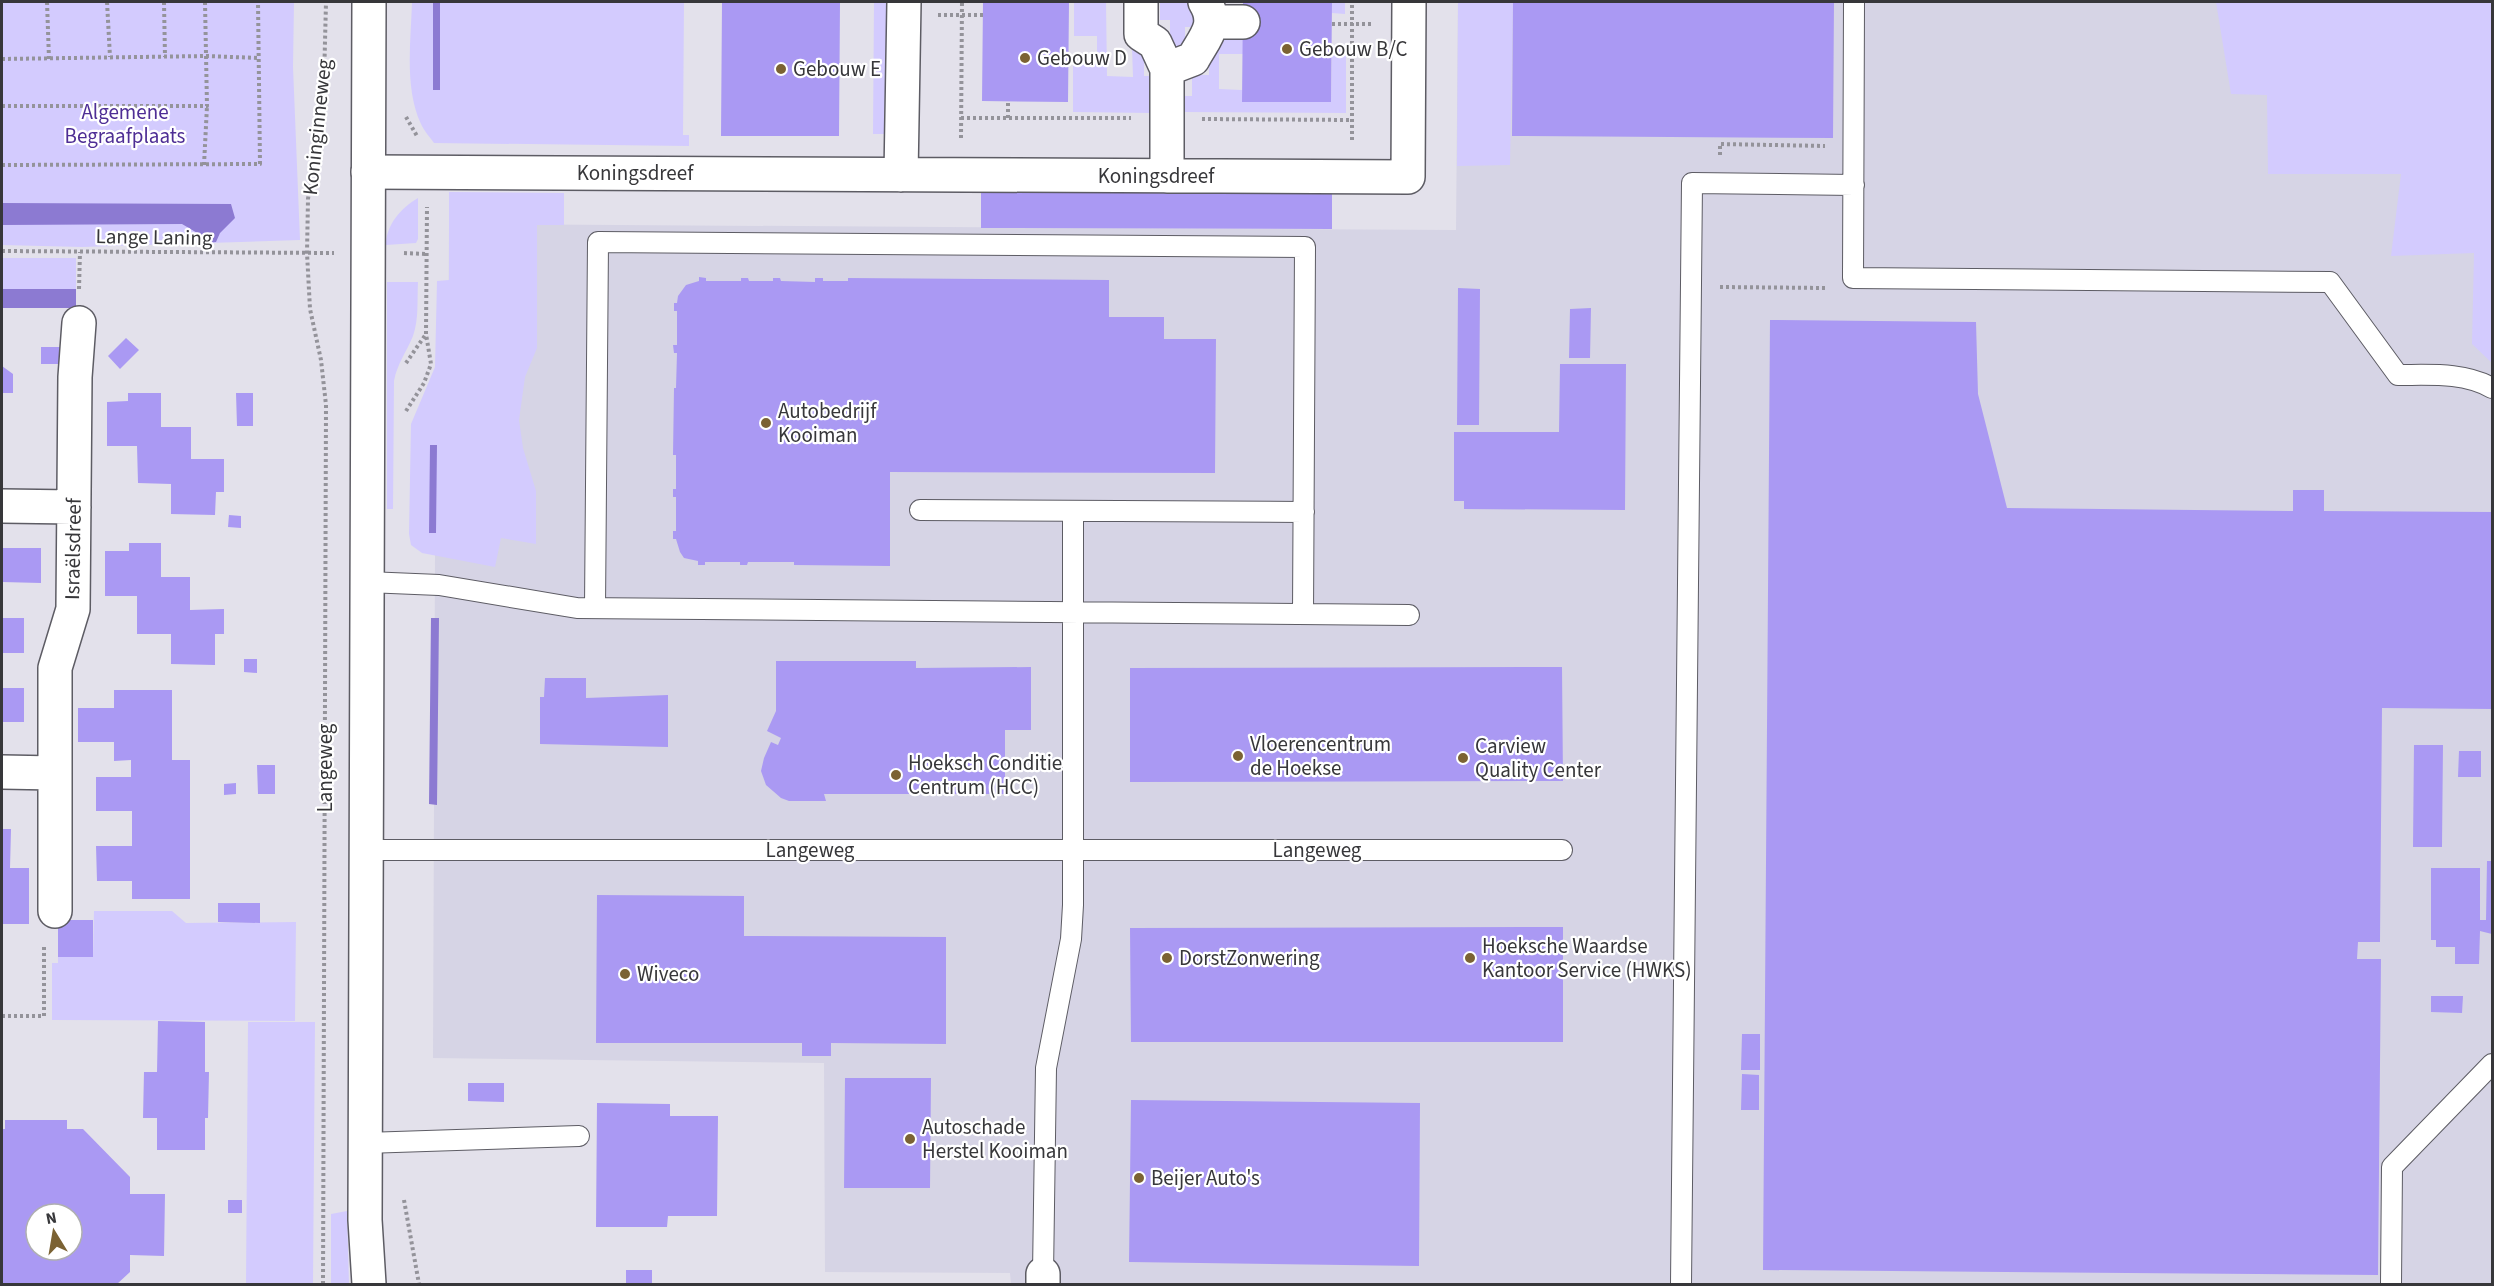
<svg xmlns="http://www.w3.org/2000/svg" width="2494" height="1286" viewBox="0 0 2494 1286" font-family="'Source Sans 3',sans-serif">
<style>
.built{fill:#d6d4e5}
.green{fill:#d3cbfe}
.water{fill:#8c7ad2}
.building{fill:#aa99f3;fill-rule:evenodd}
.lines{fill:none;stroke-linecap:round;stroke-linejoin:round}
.lane-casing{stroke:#5d5c64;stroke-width:22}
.street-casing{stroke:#5d5c64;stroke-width:36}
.secondary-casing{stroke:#5d5c64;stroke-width:36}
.path{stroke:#94939a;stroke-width:4;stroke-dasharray:3 3;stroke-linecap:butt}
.lane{stroke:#fff;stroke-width:20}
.street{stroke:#fff;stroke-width:33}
.secondary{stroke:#fff;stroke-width:33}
.poi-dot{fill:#7b6233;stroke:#fff;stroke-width:2}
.labels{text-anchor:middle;stroke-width:4.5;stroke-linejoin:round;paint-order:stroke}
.poi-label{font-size:21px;fill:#37373a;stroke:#fff;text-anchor:start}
.park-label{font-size:21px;fill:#4e2e95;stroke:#fff}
.street-label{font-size:21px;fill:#37373a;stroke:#fff}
</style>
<rect width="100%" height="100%" fill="#e3e1eb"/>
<path class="built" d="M1458,2h1034v1282h-1481l-1,-11 -185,-1 -1,-209 -391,-5 2,-502 -2,-23 15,-104 1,-205 1007,6z"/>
<path class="green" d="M2,2h292l-1,65 7,173 -218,7 -80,-2z
M412,2h21v88h7v-88h244l-1,133h6v11l-255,-3c-4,-6 -10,-12 -13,-19 -17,-36 -10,-84 -9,-122z
M874,2h13l-1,132h-13z
M1074,2h32l1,74 26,1 -1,-30h12v29h7l1,37 -79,-1v-48h24v-28h-23z
M1160,2h28v7l12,1v17h-15v27h-15v-34h-10z
M1332,2h13v12l-13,-1z
M1458,2h55l-3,163 -53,1z
M2216,2h276v361l-20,-19 2,-91 -83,3 10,-82h-133l-1,-79 -36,-1z
M1215,39h28v15h-24v35l23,1 1,12h88l1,-57h14v68l-162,-1v-16h8v-21h17v-21z
M449,192l115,1v32h-27v123l-12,29 -6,43 4,28 13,43v53l-35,-6 -6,29 -73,-14 -11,-8 -2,-11 2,-110 24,-57 2,-86 12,-1z
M418,198v41l-2,4 -30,2c0,-20 15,-37 32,-47z
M2,258h74v31h-74z
M387,282h31c-1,18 1,37 -5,54 -6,15 -16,28 -19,45l-1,128h-6z
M94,911h78l14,12 110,-1 -1,99 -243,-1v-57h6v-6h35z
M248,1022h67l-2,262h-67z
M347,1211l2,73h-18v-70z"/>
<path class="water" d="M433,2h7v88h-7z
M2,203l229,1 4,14 -15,15 -4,9 -12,1 -5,-9 -17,-10 -180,1z
M2,289h74v19h-74z
M430,445h7l-1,88h-7z
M431,618h8l-2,187 -8,-1z"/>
<path class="building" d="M722,2h118l-1,134h-118z
M983,2h86l-1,100 -86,-1z
M1243,2h89l-1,100h-89z
M1513,2h321l-1,136 -321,-2z
M981,192l351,2v35l-351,-1z
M699,277l7,1v3h35v-3h7l1,3h24v-3h7l1,3 34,1v-4h8v3h25v-3l261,2v37h55v22h52l-1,134 -325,-1v94l-96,-1v-3h-46l-1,3h-7v-3h-35v3h-7v-4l-14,-3 -4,-6 -4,-13h-3v-8h3v-34h-3v-8h3v-34h-3l1,-67h2l1,-35h-3l-1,-8h4v-34h-3v-8h3l1,-7 8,-11 13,-4z
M1458,288l22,1 -1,136h-22z
M1591,308l-1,50h-21l1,-49z
M1770,320l206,2 2,72 29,114 286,3v-21h31v21l168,1v197l-110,-1 -2,234h-22l-1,17h24l-3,316 -615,-5z
M126,338l13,12 -19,19 -12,-13z
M41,347h22l1,17h-23z
M1560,364h66l-1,146 -161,-1v-8h-10v-69h105z
M2,366l11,8v19h-11z
M128,393h33v34h30v32h33v33h-8l-1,23 -44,-1v-30l-33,-1 -1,-37h-30v-44l21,-1z
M236,393h17v33h-16z
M229,515l12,1v12l-13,-1z
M129,543h32v34h29v33l34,-1v25h-9v31l-44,-1v-30h-34v-38h-32v-45h24z
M2,548h39v35l-39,-1z
M2,618h22v35h-22z
M244,659h13v14l-13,-1z
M776,661h140v7l115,-1v63h-26v64h-181l2,7h-37l-8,-3 -15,-13 -5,-14 3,-13 7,-16 7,3 3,-7 -14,-7 9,-20z
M1562,667l1,114 -433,1v-114z
M545,678h41v20l82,-3v52l-128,-3v-47h4z
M2,688h22v34h-22z
M114,690h58v70h18v139h-58v-18h-35l-1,-35h36v-35h-36v-34h35v-17l-17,1v-19h-36v-34h36z
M2414,745h29l-1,102h-29z
M2459,751h22v26h-23z
M257,765h18v29h-17z
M236,783v11l-12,1v-11z
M2,829h9l-1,39h19v56h-27z
M2487,861h5v73l-12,-3 -1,33h-24v-17h-19v-7h-5v-72h49v52h6z
M597,895l147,1v40l202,1v107l-115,-1v13h-29v-13h-206z
M218,903h42v20l-42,-1z
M58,920h35v37h-35z
M1563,927v115h-432l-1,-114z
M2431,996h32l-1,17 -31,-1z
M158,1021l47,1v50h4l-1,46h-3v32h-48v-32h-14l1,-46h13z
M1742,1034h18v36h-19z
M1742,1074l17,1v35h-18z
M845,1078h86l-1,110h-86z
M468,1083h36v19l-36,-1z
M1131,1100l289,3 -1,163 -290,-4z
M597,1103l73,1v12h48l-1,100h-49l-1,11h-71z
M5,1120h62v9h16l47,48v17h35l-1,62 -34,-1v17l-13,12h-115v-155h3zM36,1214h36v36h-36z
M228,1200h14v13h-14z
M626,1270h26v14h-26z"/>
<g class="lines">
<defs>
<path id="lane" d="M1854,2l-1,276 477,4 68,93c32,0 66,-3 94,13
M920,510l384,2
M367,582l72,3 138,23 832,7
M595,608l3,-366 707,5 -2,367
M366,850h1196
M365,1143l214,-7
M1043,1274l3,-206 25,-129 2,-34v-394
M1681,1284l11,-1101 162,2
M2391,1284l1,-117 100,-103"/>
<path id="street" d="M1141,2v32l14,9 12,26v107
M1211,22h32
M1167,69l26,-10c12,-22 26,-34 12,-57
M368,172l1040,5 1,-175
M901,175l3,-173
M2,506l72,1
M2,772l53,1
M55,911v-243l18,-59 2,-232 4,-54
M1043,1284v-10"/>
<path id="secondary" d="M369,1284l-4,-64 4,-1218"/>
</defs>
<use href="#lane" class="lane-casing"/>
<use href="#street" class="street-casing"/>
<use href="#secondary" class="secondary-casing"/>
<path class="path" d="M47,2l2,57
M107,2l3,55
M164,2l1,55
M938,15h45
M1332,24h42
M2,59l204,-3 53,2
M2,106h205l-2,-104
M406,117l11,19
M961,118h170
M1008,118v-17
M1202,119l150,1
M961,138l1,-136
M1352,140v-138
M1720,155v-11l105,2
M2,165l258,-1 -2,-162
M204,165l3,-59
M2,251l332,2
M404,253l23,1
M1720,287l106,1
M79,289l1,-37
M406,363l20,-29
M406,411l18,-28 7,-19 -5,-30 1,-127
M2,1016h42v-71
M404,1200l15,84
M323,1284l3,-879 -5,-45 -11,-51 -3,-56 1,-54 16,-118 2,-79"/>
<use href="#lane" class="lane"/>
<use href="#street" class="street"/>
<use href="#secondary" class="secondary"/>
</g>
<g class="poi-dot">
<circle cx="1287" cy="49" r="6"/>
<circle cx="1025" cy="58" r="6"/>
<circle cx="781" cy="69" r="6"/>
<circle cx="766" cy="423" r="6"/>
<circle cx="1238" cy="756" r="6"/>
<circle cx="1463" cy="758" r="6"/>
<circle cx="896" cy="775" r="6"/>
<circle cx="1167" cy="958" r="6"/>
<circle cx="1470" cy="958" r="6"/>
<circle cx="625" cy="974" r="6"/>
<circle cx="910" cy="1139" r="6"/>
<circle cx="1139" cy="1178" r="6"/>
</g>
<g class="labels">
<g class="poi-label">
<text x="1299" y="56">Gebouw B/C</text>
<text x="1037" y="65">Gebouw D</text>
<text x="793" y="76">Gebouw E</text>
<text x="778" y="418">Autobedrijf<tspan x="778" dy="24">Kooiman</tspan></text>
<text x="1250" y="751">Vloerencentrum<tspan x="1250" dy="24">de Hoekse</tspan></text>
<text x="1475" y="753">Carview<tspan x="1475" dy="24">Quality Center</tspan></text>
<text x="908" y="770">Hoeksch Conditie<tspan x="908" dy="24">Centrum (HCC)</tspan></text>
<text x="1482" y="953">Hoeksche Waardse<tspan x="1482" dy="24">Kantoor Service (HWKS)</tspan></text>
<text x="1179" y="965">DorstZonwering</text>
<text x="637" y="981">Wiveco</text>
<text x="922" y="1134">Autoschade<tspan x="922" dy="24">Herstel Kooiman</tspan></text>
<text x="1151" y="1185">Beijer Auto's</text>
</g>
<g class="park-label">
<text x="125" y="119">Algemene<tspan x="125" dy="24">Begraafplaats</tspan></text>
</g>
<g class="street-label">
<text transform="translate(317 127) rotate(-84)" y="7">Koninginneweg</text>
<text x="635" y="180">Koningsdreef</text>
<text x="1156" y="183">Koningsdreef</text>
<text transform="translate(154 237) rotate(1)" y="7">Lange Laning</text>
<text transform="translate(73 549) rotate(-89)" y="7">Israëlsdreef</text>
<text transform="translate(325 768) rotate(-90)" y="7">Langeweg</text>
<text x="810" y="857">Langeweg</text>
<text x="1317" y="857">Langeweg</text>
</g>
</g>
<rect width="2494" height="1286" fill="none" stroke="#37373a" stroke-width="6"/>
<g transform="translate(54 1232) rotate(349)"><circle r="28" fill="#ffffff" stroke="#afafb0" stroke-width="1.5"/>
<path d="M0-4.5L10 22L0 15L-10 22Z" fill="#7b6233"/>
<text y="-9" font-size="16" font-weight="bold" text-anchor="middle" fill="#37373a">N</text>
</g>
</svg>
